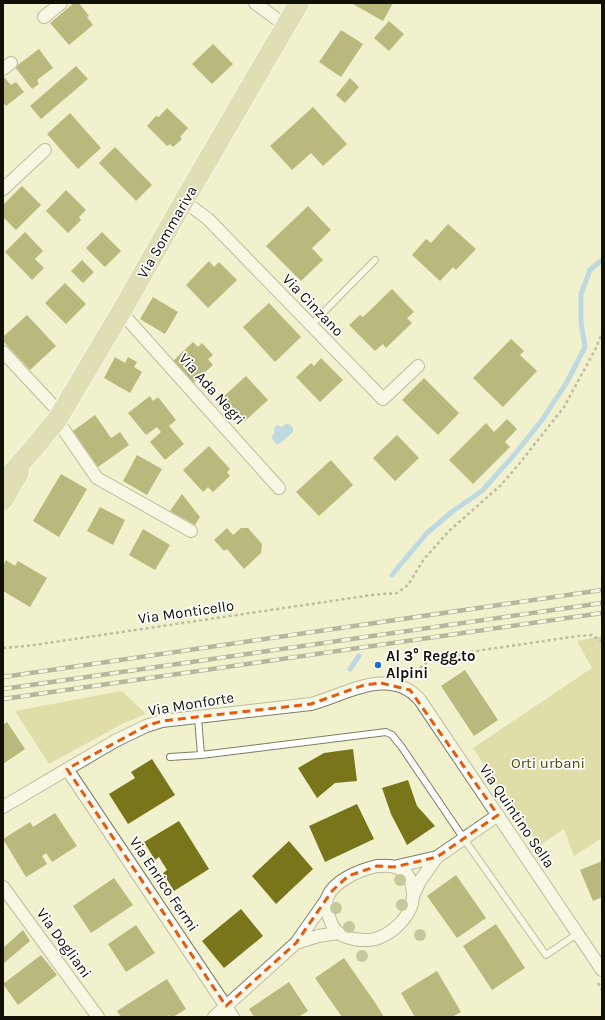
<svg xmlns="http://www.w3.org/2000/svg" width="605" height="1020" viewBox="0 0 605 1020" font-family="Karla,sans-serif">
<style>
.green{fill:#c9c77a}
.water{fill:#83bcf9}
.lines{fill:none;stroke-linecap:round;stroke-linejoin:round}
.stream{stroke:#83bcf9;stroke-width:5}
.building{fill:#79751b}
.lane-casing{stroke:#7f7e5f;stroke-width:8}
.street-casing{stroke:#7f7e5f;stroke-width:14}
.primary-casing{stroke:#fff;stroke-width:22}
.path{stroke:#7f7e67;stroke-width:2.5;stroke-dasharray:3 3;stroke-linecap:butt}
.lane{stroke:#fff;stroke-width:6}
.street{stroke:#fff;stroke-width:12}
.primary{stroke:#cac894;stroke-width:20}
.rail-casing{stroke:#70705b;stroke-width:4.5}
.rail{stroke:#fff;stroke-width:3;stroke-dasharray:9;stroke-linecap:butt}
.tree{fill:#96955f}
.marked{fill:none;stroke:#e8590c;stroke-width:3;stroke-dasharray:8 5;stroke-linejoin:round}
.poi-dot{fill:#1e73c1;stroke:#fff;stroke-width:1.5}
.labels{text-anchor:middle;stroke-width:3.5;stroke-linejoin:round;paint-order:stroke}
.street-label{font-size:15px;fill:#111005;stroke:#fff}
.poi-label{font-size:15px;font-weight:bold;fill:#111005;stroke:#fff;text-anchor:start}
.park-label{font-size:15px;fill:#4c4904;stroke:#fff}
</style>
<rect width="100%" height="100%" fill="#f1f1ce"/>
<path class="green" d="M602,636v202l-28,18 -10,-27 -25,17 -66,-98 119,-80 -15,-27z
M122,691l24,23 -24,10 -73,40 -34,-53z"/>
<path class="water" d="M286,424h3l4,4v4l-14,12h-3l-4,-6v-2l3,-4 -1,-1 1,-4 2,-2 5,2z"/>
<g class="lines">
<path class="stream" d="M392,575l35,-42 26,-22 29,-20 33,-37 27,-34 25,-38 18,-35 -4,-24v-29l9,-24 12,-10
M350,669l9,-13"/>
</g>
<path class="building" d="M74,3h5l10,13 -2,1 6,8 -24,20 -19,-22z
M351,3h42l-10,18z
M389,21l15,13 -15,17 -15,-13z
M341,30l22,14 -22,33 -22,-15z
M213,44l20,20 -21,20 -20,-20z
M39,49l14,19 -16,12 2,4 -7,5 -17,-22z
M76,66l12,13 -47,40 -11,-13z
M3,76l8,9 5,-3 8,10 -18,14 -3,-4z
M350,78l9,9 -14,16 -9,-8z
M313,107l34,37 -24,22 -12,-13 -19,17 -22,-24z
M167,108l21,20 -8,9 2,2 -9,8 -3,-3 -3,2 -20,-20 9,-10 3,1z
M70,113l31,35 -23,21 -31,-35z
M115,147l37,38 -16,16 -37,-38z
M22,186l19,19 -25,25 -13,-13v-12z
M66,190l20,20 -7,7 2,3 -13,13 -22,-22z
M308,206l23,24 -19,18 11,12 -22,21 -35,-35z
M448,224l28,25 -20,21 -3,-3 -13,14 -28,-26 14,-16 5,4z
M25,232l18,19 -8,8 9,9 -12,12 -27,-28z
M102,232l19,19 -16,16 -19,-19z
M82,260l12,12 -11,11 -12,-12z
M209,261l5,6 5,-5 18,18 -29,28 -22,-23z
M65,283l21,21 -20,20 -21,-21z
M392,289l22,23 -7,6 5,5 -26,25 -3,-4 -8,7 -26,-26 11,-10 3,2z
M153,297l25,15 -13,22 -25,-15z
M269,303l32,34 -26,25 -32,-35z
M27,315l29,31 -26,24 -27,-29v-4z
M511,339l13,12 -4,4 17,16 -34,36 -30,-29z
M193,342l5,5 4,-4 11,12 -5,4 5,6 -20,18 -20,-22z
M115,357l10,6 3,-6 9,5 -3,5 8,5 -12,21 -26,-15z
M321,358l22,22 -23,22 -24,-25 15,-14 3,3z
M246,376l22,24 -23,21 -22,-24z
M424,378l35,35 -21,22 -36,-35z
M150,396l3,5 5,-4 18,23 -7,6 15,18 -19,16 -15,-18 11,-10 -4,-5 -11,8 -18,-22z
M95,415l16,23 9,-6 9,13 -31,22 -25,-36z
M507,419l10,10 -12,13 5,5 -37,37 -24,-24 37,-37 8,9z
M397,435l22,23 -24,23 -22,-23z
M209,446l21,23 -3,3 3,4 -17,16 -5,-5 -5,5 -20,-22z
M137,455l25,14 -15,26 -24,-14z
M331,460l22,25 -34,31 -23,-24z
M61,474l26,15 -28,48 -26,-16z
M182,494l18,23 -5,8 -25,-14z
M100,507l25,13 -12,25 -26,-14z
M227,528l6,7 8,-7h7l14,16 -1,9 -17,16 -17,-20 -3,2 -10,-11z
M143,529l27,16 -15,25 -26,-15z
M6,560l9,6 3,-5 29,17 -17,29 -27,-16v-25z
M465,670l33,50 -24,16 -33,-50z
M7,722l18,27 -22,15v-39z
M353,749l4,32 -22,2 -18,15 -19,-30 26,-15z
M152,759l23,36 -47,29 -19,-30 26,-16 -4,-6z
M408,780l9,26 18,20 -28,19 -16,-31 -9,-26z
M357,804l17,35 -49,23 -16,-36z
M55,813l22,33 -25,16 -6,-9 -4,3 5,8 -21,13 -23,-38 27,-17 3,5z
M179,821l30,48 -35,22 -11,-18 4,-3 -8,-13 -4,3 -11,-18z
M289,841l24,28 -37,35 -24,-28z
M602,861v36l-9,4 -13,-31z
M456,875l30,43 -29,20 -30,-42z
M114,878l19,27 -42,28 -18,-27z
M241,909l22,27 -39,32 -22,-27z
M496,924l29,44 -33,22 -29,-44z
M136,925l19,28 -29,19 -18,-28z
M23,930l7,11 -27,23v-16z
M41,955l16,20 -39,30 -15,-21z
M344,958l30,43 10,16h-42l-27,-39z
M437,971l24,41 -9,5h-37l-14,-24z
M167,979l19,30 -13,8h-3l-1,-2 -3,2h-45l-4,-6z
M289,982l19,29 -10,6h-44l-5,-8z"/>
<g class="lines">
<defs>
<path id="lane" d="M310,326l65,-66
M198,718l3,37
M170,757l31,-2 185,-23 6,3 9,11 63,93 82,116 31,-21"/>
<path id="street" d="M255,3l31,23
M44,17l17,-14
M3,69l8,-6
M3,189l42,-39
M184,201l24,18 175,180 35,-33
M121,312l158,176
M3,352l58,62
M57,420l40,58 94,53
M67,769l166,248
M3,807l112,-66 31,-15 16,-5 149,-17c34,-9 79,-39 109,-4l182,270
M377,866c5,0 13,-1 18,1 3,1 8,4 11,6 8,9 9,28 3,38 -7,13 -20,24 -34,28 -7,2 -15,1 -21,0 -11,-2 -20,-6 -23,-17 -3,-7 -6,-17 -4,-24 7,-18 33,-28 50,-32z
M394,867l43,-10
M3,887l95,130
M413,896l7,-15 17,-24 61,-42
M296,943l22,-7 20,-3
M214,1017l82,-74 31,-44"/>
<path id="primary" d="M3,482l24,-26 30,-36 64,-108 63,-111 115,-198
M3,500l16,-28"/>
</defs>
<use href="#lane" class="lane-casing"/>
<use href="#street" class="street-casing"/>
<use href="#primary" class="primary-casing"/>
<path class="path" d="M3,648l24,-2 345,-51 25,-2 11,-8 16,-26 25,-28 52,-46 18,-21 45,-57 32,-59 6,-15
M414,678l3,-8 12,-9 47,-10 102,-15 14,-1 10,7
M598,983l4,7"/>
<use href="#lane" class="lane"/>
<use href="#street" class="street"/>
<use href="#primary" class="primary"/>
<defs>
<path id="rail" d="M3,677l599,-87
M3,689l599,-86
M3,699l599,-86"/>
</defs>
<use href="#rail" class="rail-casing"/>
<use href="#rail" class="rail"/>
</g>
<g class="tree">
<circle cx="400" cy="880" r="6"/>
<circle cx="402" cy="905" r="6"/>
<circle cx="336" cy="908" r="6"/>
<circle cx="349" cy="927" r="6"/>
<circle cx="420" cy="935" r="6"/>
<circle cx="362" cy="956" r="6"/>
</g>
<path d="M0 0H605V1020H0ZM381,683l29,7 88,125 -61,42 -43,10 -17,-1 -29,10 -16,15 -36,52 -70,63 -159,-237 79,-43 16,-5 149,-17 53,-19z" fill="#f1f1ce" fill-opacity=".55" fill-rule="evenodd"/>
<path class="marked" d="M381,683l29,7 88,125 -61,42 -43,10 -17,-1 -29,10 -16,15 -36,52 -70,63 -159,-237 79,-43 16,-5 149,-17 53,-19z"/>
<circle class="poi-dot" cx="378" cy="665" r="4"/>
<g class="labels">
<g class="street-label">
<text transform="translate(167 232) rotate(-60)" y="5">Via Sommariva</text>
<text transform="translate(313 305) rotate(46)" y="5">Via Cinzano</text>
<text transform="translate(212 389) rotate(48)" y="5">Via Ada Negri</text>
<text transform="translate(186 612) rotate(-8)" y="5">Via Monticello</text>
<text transform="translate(191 704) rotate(-9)" y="5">Via Monforte</text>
<text transform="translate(517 816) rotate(56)" y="5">Via Quintino Sella</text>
<text transform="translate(164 884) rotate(56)" y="5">Via Enrico Fermi</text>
<text transform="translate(64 943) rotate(54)" y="5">Via Dogliani</text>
</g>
<g class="poi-label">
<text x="386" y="661">Al 3° Regg.to<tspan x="386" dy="17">Alpini</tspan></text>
</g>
<g class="park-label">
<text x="548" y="768">Orti urbani</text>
</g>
</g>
<rect width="605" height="1020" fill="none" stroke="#111005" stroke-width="8"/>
</svg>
